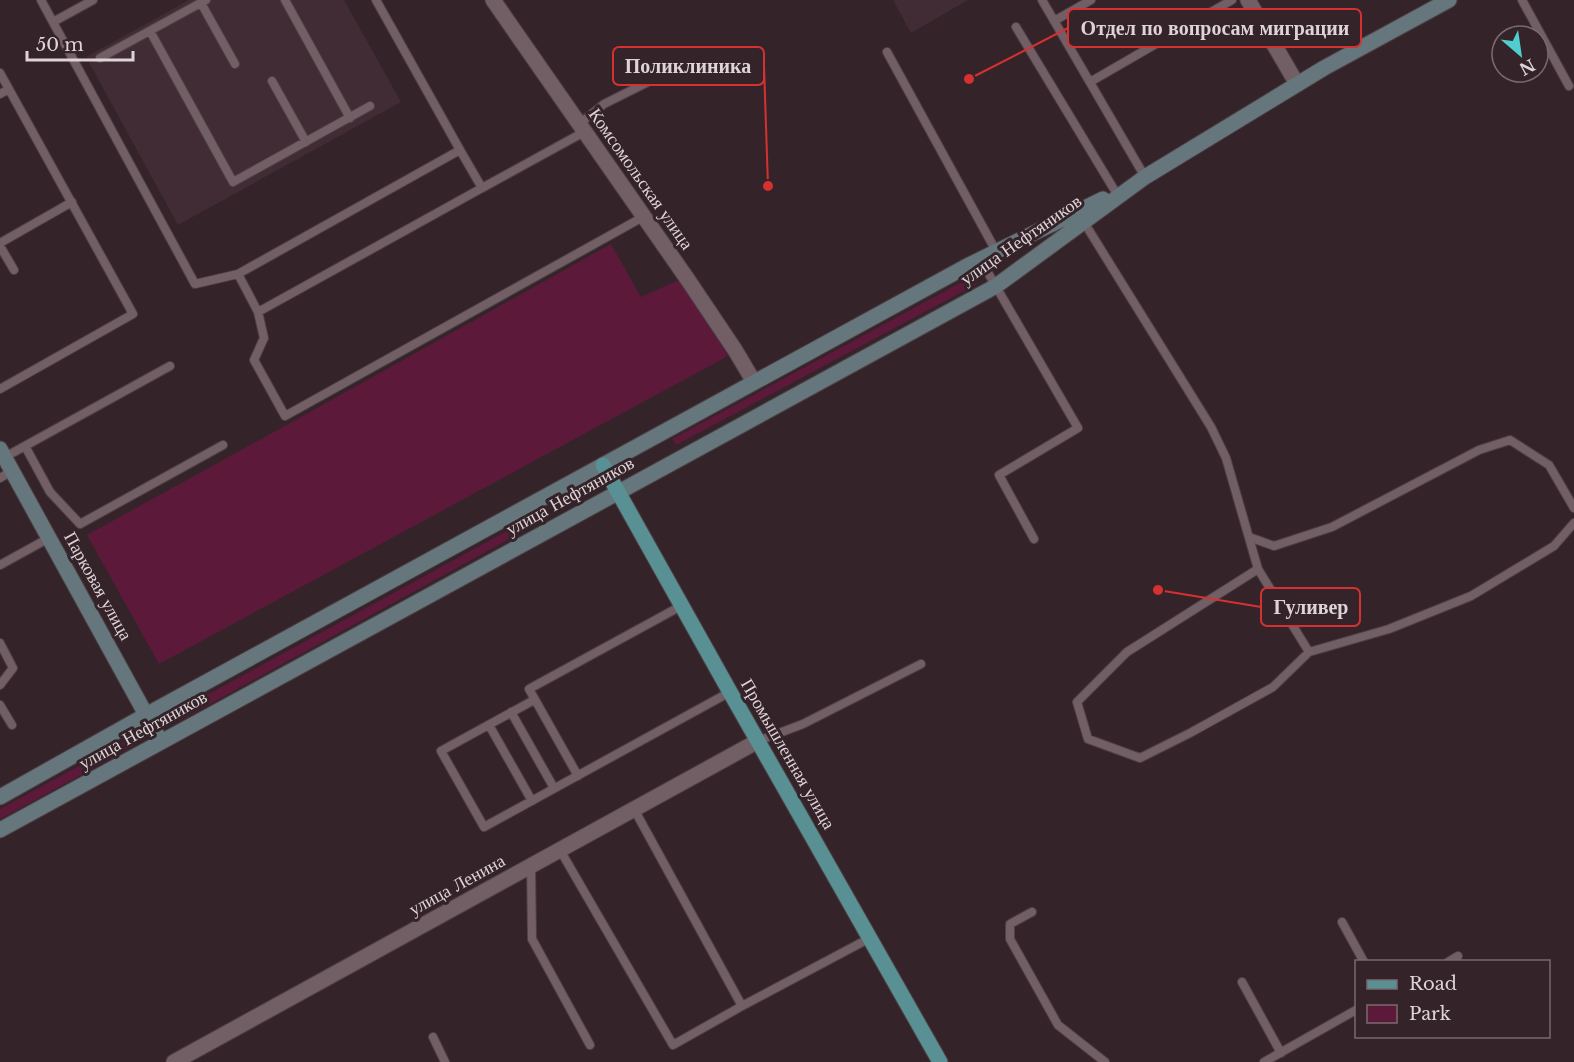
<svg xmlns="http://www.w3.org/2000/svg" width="1574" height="1062" viewBox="0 0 1574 1062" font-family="'Libre Baskerville',serif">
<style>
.built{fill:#412b34}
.green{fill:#5c193a}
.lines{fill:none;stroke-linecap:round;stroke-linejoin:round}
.service-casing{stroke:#4e4046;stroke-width:10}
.minor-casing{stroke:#4e4046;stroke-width:17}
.tertiary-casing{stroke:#4e4046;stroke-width:17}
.secondary-casing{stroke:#4e4046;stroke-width:17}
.primary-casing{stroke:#4e4046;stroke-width:17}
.service{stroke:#715f65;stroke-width:8}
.minor{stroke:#715f65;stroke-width:15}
.tertiary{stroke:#715f65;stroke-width:15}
.secondary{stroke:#65777c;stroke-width:15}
.primary{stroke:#599093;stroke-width:15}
.labels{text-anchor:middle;stroke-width:6;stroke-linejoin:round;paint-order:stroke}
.street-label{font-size:18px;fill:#ded3d7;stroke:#34242a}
.leader{fill:none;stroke:#d63131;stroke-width:2}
.callout-dot{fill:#d63131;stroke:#34242a;stroke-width:2}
.callout{fill:#34242a;stroke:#d63131;stroke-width:2}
.callout-label{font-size:20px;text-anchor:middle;font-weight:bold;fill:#ded3d7}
</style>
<rect width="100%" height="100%" fill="#34242a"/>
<path class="built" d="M189,0h155l57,102 -223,123 -92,-168z
M893,0h75l-57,33z"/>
<path class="green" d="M611,244l30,53 40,-18 47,77 -569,308 -72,-129 205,-113z
M973,276l4,8 -301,161 -4,-6z
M534,516l4,7 -359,198 -5,-8z
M130,738l4,8 -134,73v-10z"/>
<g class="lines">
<defs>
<path id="service" d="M41,0l154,284 43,-10 222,-124 22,38 102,-56
M285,0l65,118
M376,0l84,150
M1042,0l103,177
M1522,0l47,86
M201,3l34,61
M1054,21l37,-21
M53,22l40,-22
M1016,27l102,169
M150,31l83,151 137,-76
M887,52l109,199
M100,58l106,-58
M0,73l133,241 -133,75
M272,81l34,61
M1090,82l142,-82
M0,94l9,-5
M579,124l25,-20 68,-34
M1082,219l129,208 15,31 32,111 51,83 80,-23 82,-33 83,-50 20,-23
M0,243l72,-41
M0,246l14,24
M980,259l98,169 -79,47 35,64
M238,274l20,38 6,26 -10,22 31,56 358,-199
M258,312l224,-124
M25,446l25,46 30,32 143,-79
M5,457l165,-91
M0,478l12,-7
M1249,537l25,9 58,-19 147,-77 31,-10 39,25 25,43
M0,565l49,-27
M1258,569l-131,83 -50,50 11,37 52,19 50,-25 83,-46 36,-35
M0,643l13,25 -13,17
M534,700l-93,51 43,76 246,-135
M0,705l12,20
M511,712l43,76
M489,725l43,76
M758,741l45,-17 118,-60
M578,776l-49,-87 152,-83
M634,809l108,197 128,-68
M560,850l113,195 69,-39
M531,866l1,73 58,106
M1032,912l-22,12v15l48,86 47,37
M1342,922l22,40
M1448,962l10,-6
M1242,982l39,71
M433,1037l12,25
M1264,1062l92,-52"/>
<path id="minor" d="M1248,0l49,84"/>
<path id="tertiary" d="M493,0l195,280 47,70 19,32
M174,1062l584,-321"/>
<path id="secondary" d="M0,449l161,293
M0,797l146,-82 821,-449 136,-67
M0,830l996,-544 149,-109 179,-109 125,-68"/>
<path id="primary" d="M603,465l127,227 210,370"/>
</defs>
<use href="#service" class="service-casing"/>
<use href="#minor" class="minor-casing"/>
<use href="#tertiary" class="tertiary-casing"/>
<use href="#secondary" class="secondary-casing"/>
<use href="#primary" class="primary-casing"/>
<use href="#service" class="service"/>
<use href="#minor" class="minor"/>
<use href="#tertiary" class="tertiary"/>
<use href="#secondary" class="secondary"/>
<use href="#primary" class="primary"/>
</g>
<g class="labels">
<g class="street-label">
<text transform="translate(641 179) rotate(55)" y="6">Комсомольская улица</text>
<text transform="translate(1021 240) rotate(-35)" y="6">улица Нефтяников</text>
<text transform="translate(570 496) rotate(-29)" y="6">улица Нефтяников</text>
<text transform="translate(98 586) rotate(61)" y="6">Парковая улица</text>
<text transform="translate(143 730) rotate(-29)" y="6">улица Нефтяников</text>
<text transform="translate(788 754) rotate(60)" y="6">Промышленная улица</text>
<text transform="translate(457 885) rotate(-29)" y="6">улица Ленина</text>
</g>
</g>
<path class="leader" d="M969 79L1068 28M768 186L764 66M1158 590L1261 607"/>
<g class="callout-dot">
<circle cx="969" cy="79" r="6"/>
<circle cx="768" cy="186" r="6"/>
<circle cx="1158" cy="590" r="6"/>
</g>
<g class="callout">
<rect x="1068" y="9" width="293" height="38" rx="6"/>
<rect x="613" y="47" width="151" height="38" rx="6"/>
<rect x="1261" y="588" width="99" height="38" rx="6"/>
</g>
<g class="callout-label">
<text x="1215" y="35">Отдел по вопросам миграции</text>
<text x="688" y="73">Поликлиника</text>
<text x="1311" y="614">Гуливер</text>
</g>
<rect x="1355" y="960" width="195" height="78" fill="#34242a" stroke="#786a6f" stroke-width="1.5"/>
<rect x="1367" y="980" width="30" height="9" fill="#599093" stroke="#786a6f" stroke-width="1.5"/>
<text x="1409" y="990" font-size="18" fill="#ded3d7">Road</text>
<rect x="1367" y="1005" width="30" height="18" fill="#5c193a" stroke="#786a6f" stroke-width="1.5"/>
<text x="1409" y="1020" font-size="18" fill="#ded3d7">Park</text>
<g transform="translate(1520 54) rotate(151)"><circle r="28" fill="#34242a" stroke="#786a6f" stroke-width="1.5"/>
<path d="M0-4.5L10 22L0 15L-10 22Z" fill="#52cdcf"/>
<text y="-9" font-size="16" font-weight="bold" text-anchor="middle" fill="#ded3d7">N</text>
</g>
<path d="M27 51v9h106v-9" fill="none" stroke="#ded3d7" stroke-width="3"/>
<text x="36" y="51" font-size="18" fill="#ded3d7" stroke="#34242a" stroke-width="4.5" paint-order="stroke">50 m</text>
</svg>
